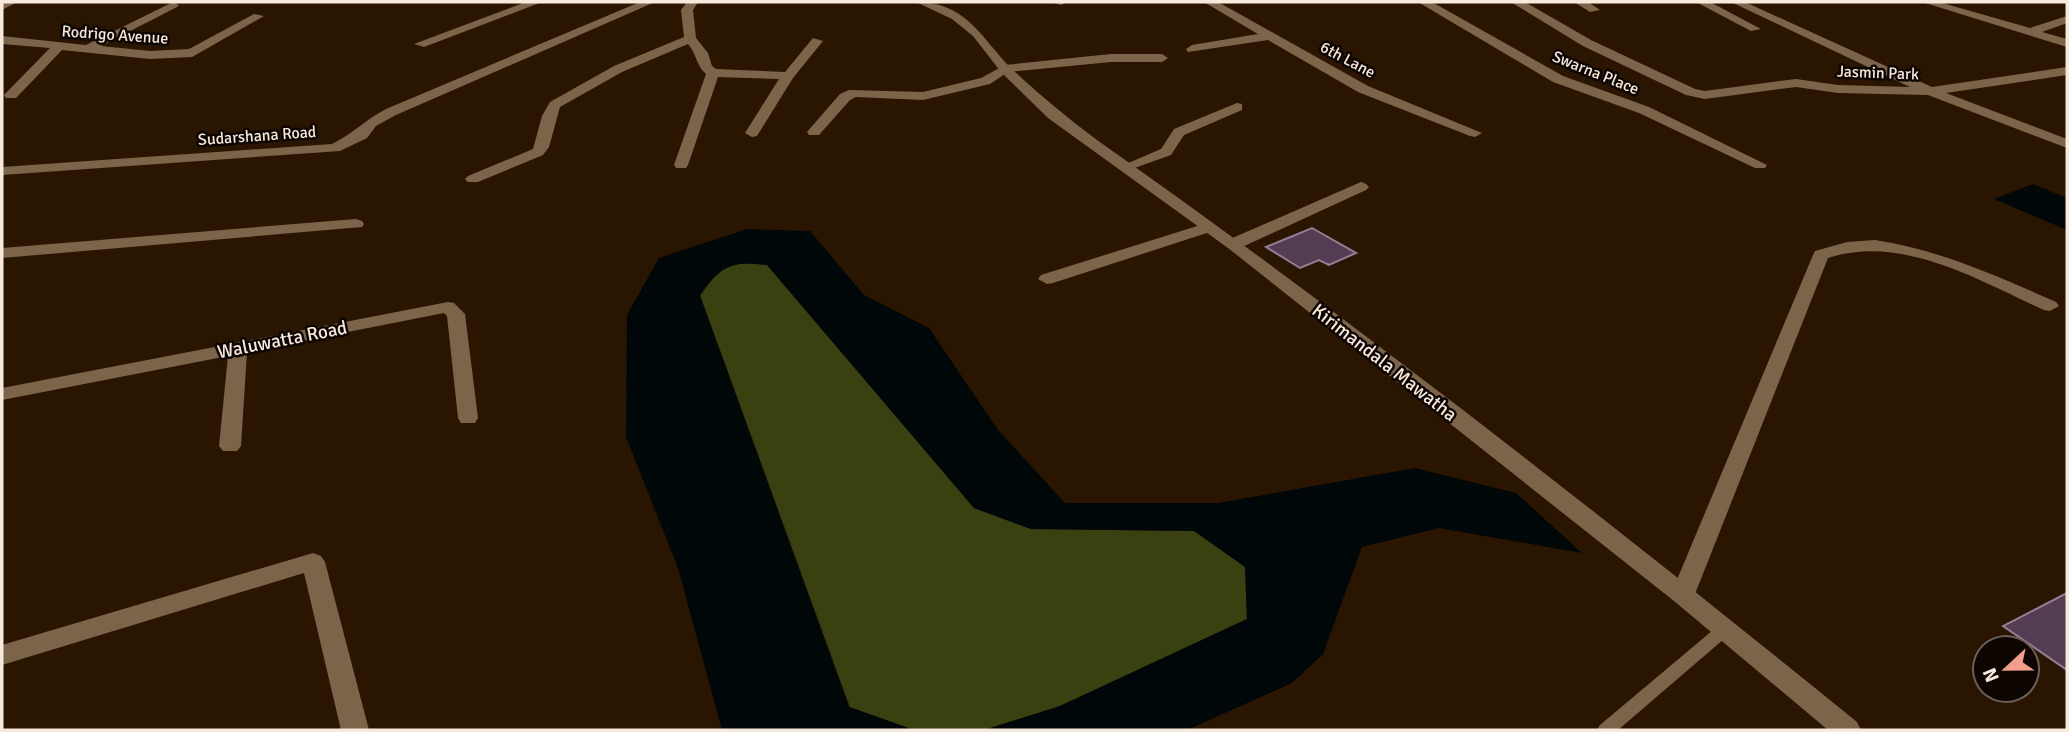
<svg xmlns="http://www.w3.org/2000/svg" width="2069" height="732" viewBox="0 0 2069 732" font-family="Signika,sans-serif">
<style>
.green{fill:#38410f}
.water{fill:#000709}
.building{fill:#543c53;stroke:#977c95;stroke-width:2}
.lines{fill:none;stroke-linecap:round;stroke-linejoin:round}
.service{fill:#7c644a;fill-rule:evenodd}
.minor{fill:#7c644a;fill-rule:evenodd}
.secondary{fill:#7c644a;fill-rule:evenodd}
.labels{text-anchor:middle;stroke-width:5;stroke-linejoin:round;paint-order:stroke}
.far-street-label{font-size:16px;fill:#f7e9db;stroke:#0c0500}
.street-label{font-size:19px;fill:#f7e9db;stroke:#0c0500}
</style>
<rect width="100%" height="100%" fill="#2a1600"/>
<path class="green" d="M743,263l24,2 207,243 57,21 163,2 51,35 2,53 -187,87 -76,24h-70l-64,-23 -150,-412 19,-26z"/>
<path class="water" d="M2033,184l34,14v32l-73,-31z
M747,229l63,2 54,64 65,33 69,102 67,73h153l197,-35 101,25 66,60 -143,-25 -77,19 -39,107 -31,29 -105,47h-203l76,-24 187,-87 -2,-52 -51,-36 -163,-2 -57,-21 -207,-243c-36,-4 -46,0 -67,31l149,411 65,23h-192l-44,-162 -52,-131 1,-122 32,-57z"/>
<path class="building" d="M1312,228l44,25 -27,12 -10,-5 -19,8 -34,-21z
M2067,593v77l-64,-44z"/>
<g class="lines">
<path class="service" d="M1725,623l6,2 2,4 -2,4 -113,97h-21l3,-5 119,-100z"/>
<path class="minor" d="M17,2l-15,8v-7z
M173,2l6,3 -2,2 -76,39 49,5 39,-2 65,-35 10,2 -72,41 -42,2 -88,-9 -46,48h-10l-2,-3 46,-47 -48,-4v-8l84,9z
M526,2h16l-118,45 -10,-3z
M640,2h15l-259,113 -20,11 -9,12 -27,13 -338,24v-8l330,-23c22,-11 33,-24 54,-35z
M687,2h11l-5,8 3,28 12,15 4,13 4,3 69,3 28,-34 10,3 -30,37 -36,58 -5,1 -7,-4 34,-54 -61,-2 -30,88 -2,3h-10l-2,-3 32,-91c-9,-7 -10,-21 -18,-30l-66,28 -62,35 -11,40 -6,8 -65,27h-10l-3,-3 3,-3 65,-27 9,-33 8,-14 64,-36 70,-29 -3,-27z
M1050,2h17l-6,3z
M1204,2h14l150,84 114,47 -7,4 -5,-1 -112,-44 -90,-52 -80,12 -2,-3 6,-4 66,-11z
M1418,2h14l131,74 86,31 118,58 -2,3h-10l-116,-55 -86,-31z
M1511,2h14l66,38 104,49 10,2 91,-12 42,6 72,2 -179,-85h14l187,85 135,-20v8l-121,18 121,46v9l-139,-53 -90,-2 -42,-6 -91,12 -19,-4 -103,-49z
M1574,2h14l12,8 -10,2z
M1696,2h14l51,27 -10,2z
M1922,2h17l91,26 37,-12v7l-25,9 25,7v8z
M1111,54h51l6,4 -6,4h-51l-103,10 -18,12 -67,16 -67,-3 -6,3 -31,35h-10l-2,-3 33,-38 9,-4 74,2 58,-14 24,-13z
M1237,103l5,1v6l-58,25 -13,20 -45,16 -7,-4 42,-18 13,-20z
M1361,182l5,2 3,3 -3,3 -126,58h-12l-2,-4 2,-4z
M356,219l6,2 2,3 -2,3 -360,31v-10z
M1210,222l8,5 -2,3 -163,53 -6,1 -9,-5 3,-4z
M1875,240c65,10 122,36 181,62l3,4 -9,5 -6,-1c-66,-30 -142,-76 -216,-52l-133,336 -3,7 -9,2 -9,-2 -3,-7 142,-339 2,-4 32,-9z
M448,302l6,1 11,11 13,104 -3,5h-14l-3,-5 -11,-102 -3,-3 -197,39 -6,94 -4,5h-14l-4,-5 9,-90 -226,44v-12z
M313,553l8,3 4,6 44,168h-28l-37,-157 -302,92v-20z"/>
<path class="secondary" d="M916,2c52,0 66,38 98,69 27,25 53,47 83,69 260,183 512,381 760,582l4,8h-33l-154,-129 -446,-353 -180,-130 -47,-46 -28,-36 -21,-17z"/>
</g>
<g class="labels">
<g class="far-street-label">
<text transform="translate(115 34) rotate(4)" y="6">Rodrigo Avenue</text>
<text transform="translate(1348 59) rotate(28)" y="6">6th Lane</text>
<text transform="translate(1596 72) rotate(22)" y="6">Swarna Place</text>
<text transform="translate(1878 72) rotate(2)" y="6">Jasmin Park</text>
<text transform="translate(257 135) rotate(-4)" y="6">Sudarshana Road</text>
</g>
<g class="street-label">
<text transform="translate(282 339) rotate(-11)" y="7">Waluwatta Road</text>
<text transform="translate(1385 362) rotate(38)" y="7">Kirimandala Mawatha</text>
</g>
</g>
<rect width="2069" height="732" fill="none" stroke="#f7e9db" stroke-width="7"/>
<g transform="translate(2006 669) rotate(248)"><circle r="33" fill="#0c0500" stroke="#6a6058" stroke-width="2"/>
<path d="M0-5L12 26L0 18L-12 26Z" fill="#f49d8b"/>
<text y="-10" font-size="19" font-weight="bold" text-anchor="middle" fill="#f7e9db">N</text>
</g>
</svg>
